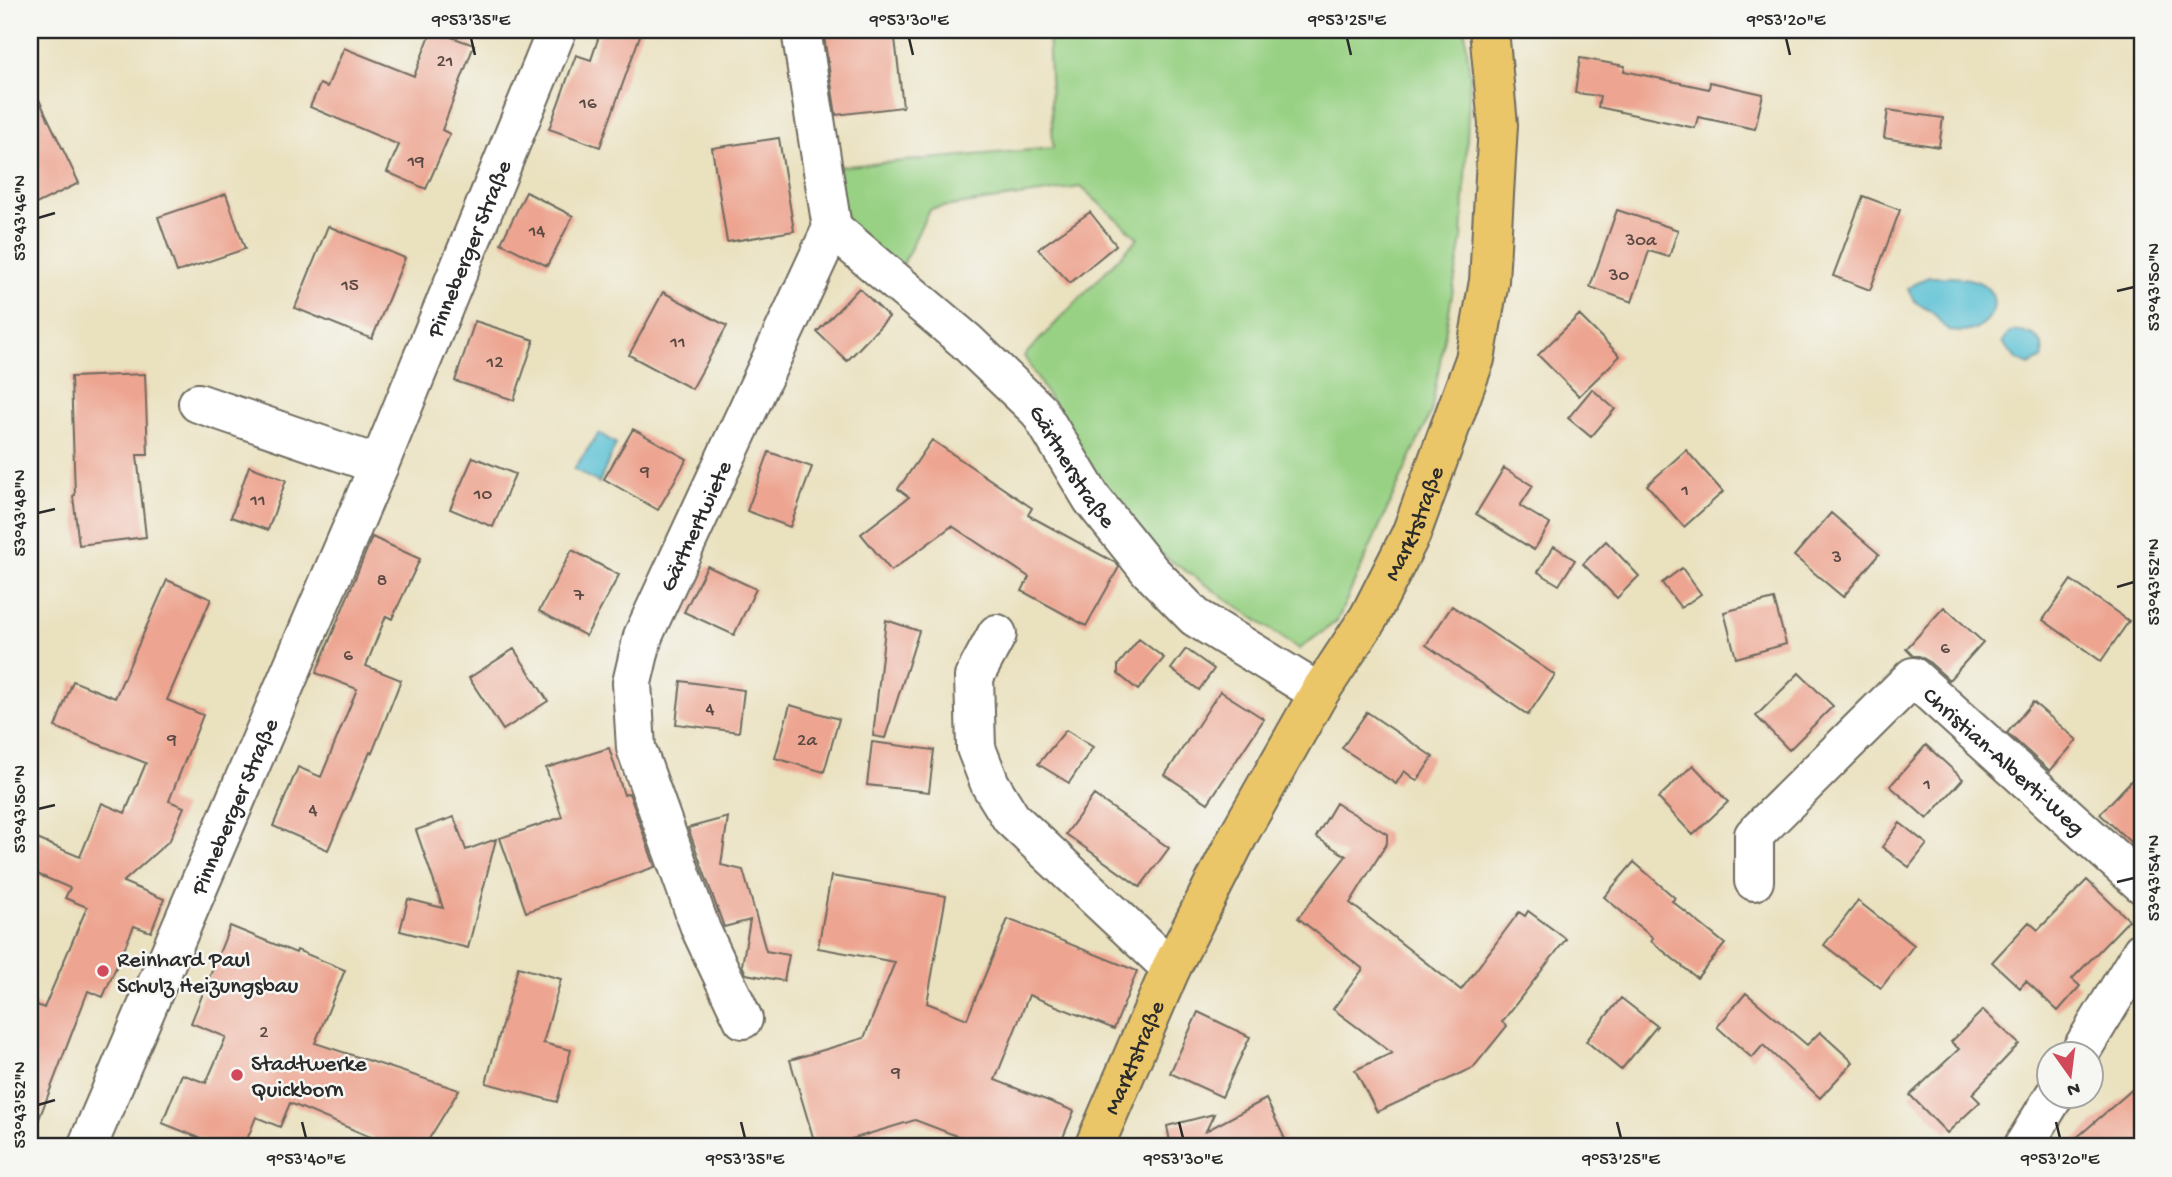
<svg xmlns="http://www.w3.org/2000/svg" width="2172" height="1177" viewBox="0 0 2172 1177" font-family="'Gochi Hand',sans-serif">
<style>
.green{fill:#98d184;stroke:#627e58;stroke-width:2}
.water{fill:#58c0d4;stroke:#427680;stroke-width:2}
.building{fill:#eda591}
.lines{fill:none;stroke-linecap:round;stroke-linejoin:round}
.minor-casing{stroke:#6e6b5f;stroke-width:42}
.major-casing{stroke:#6e6b5f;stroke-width:42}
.minor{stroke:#fff;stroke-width:38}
.major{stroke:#ebc669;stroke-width:38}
.ticks{fill:none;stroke:#2b2b2b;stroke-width:2.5}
.poi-dot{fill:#d1495b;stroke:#f6f6f2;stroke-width:2.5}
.labels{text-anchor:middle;stroke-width:5;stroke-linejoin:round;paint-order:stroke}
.number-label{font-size:19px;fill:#5c4a44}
.street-label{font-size:23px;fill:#2b2b2b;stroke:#f6f6f2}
.poi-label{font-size:23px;fill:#2b2b2b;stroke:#f6f6f2;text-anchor:start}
.neatline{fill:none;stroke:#2b2b2b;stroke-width:2.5}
.ticks-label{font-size:18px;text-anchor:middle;fill:#2b2b2b}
</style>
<rect width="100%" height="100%" fill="#f6f6f2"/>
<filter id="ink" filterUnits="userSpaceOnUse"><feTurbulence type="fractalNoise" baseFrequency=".0143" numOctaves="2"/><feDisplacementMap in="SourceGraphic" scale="14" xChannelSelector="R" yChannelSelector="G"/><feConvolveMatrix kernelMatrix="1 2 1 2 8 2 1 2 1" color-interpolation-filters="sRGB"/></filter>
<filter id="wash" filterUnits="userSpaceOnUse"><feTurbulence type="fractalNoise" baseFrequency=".00686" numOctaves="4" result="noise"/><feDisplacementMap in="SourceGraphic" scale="28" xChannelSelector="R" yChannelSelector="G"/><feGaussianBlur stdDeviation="1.57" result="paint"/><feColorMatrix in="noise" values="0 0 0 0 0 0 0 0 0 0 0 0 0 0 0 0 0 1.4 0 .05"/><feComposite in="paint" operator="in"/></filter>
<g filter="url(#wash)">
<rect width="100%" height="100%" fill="#eae1bf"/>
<path class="green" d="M1048,30h417l5,47 -8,163 -31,172 -94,209 -38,28 -171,-118 -104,-175 114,-118 -57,-51 -152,22 -29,62 -54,-51 -10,-53 217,-19z"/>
<path class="water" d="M1929,277c18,0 45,-2 58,11 21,22 -11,52 -37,42 -9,-3 -10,-10 -15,-15 -12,-11 -20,-8 -27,-26l8,-7z
M2018,331l16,4 8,9 1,14 -14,7 -13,-6 -14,-17 8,-10z
M599,433l17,11 -17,39 -25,-14z"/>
<g id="blocks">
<path class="building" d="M432,30l42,15 -32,85 8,4 -24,55 -39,-17 12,-27 -89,-38 10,-23 7,3 17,-39 70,28z
M601,30h41l-42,117 -51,-18 27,-74 15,5z
M823,30h71l9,77 -67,8z
M1580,58l45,8 -1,5 85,18 1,-7 53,12 -8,35 -57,-12 -3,11 -97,-21 2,-11 -25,-3z
M30,81l49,102 -49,24z
M1888,110l55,8 -4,29 -55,-9z
M779,138l15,93 -67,11 -15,-94z
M526,192l47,24 -26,50 -46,-23z
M226,194l19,55 -68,23 -19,-55z
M1863,196l37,14 -30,80 -37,-14z
M1617,210l61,20 -9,27 -20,-6 -17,51 -42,-15z
M1090,212l26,33 -46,38 -32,-34z
M328,226l77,32 -33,81 -77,-31z
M859,288l30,29 -42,44 -30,-29z
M663,292l64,34 -35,63 -63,-34z
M1579,315l41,41 -41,40 -41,-41z
M475,321l59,19 -20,60 -59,-19z
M145,374l3,81h-11l9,82 -67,8 -6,-49 2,-1 -4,-118z
M1592,389l23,20 -24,28 -23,-19z
M633,429l54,30 -29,51 -54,-31z
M932,440l100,68 -4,7 88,48 3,4 -33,59 -64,-35 7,-14 -77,-51 -61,45 -30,-37 48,-37 -11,-8z
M1686,450l37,42 -39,35 -37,-42z
M769,452l43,15 -22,60 -43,-16z
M473,457l42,17 -22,53 -43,-18z
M249,466l37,14 -18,50 -37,-13z
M1504,468l29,18 -13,20 30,18 -16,26 -58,-36z
M1831,513l48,41 -36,43 -49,-41z
M372,537l48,22 -28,60 -6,-3 -20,50 35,14 -29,73 -2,-1 -42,98 -55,-24 25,-59 23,10 36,-88 -41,-16z
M1606,541l33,35 -22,22 -34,-34z
M1554,546l21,14 -16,25 -21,-13z
M572,550l47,25 -33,61 -47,-25z
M707,566l49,23 -22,46 -50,-23z
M1682,568l19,26 -20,14 -19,-25z
M167,580l44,19 -44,101 36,15 -34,86 15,6 -14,33 -47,42 41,17 -13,33 -17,-6 -31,71 -15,-6 -56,146 -2,-1v-134l14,6 43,-101 -22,-9 5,-10 -40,-17v-35l50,21 22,-54 23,10 21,-50 -91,-36 18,-46 42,17z
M2071,580l58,41 -28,40 -58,-41z
M1774,599l12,45 -50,14 -12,-46z
M1452,606l103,69 -27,40 -102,-70z
M1944,607l39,35 -34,38 -21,-19 -9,-5h-6l-7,-7z
M886,620l33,11 -34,107 -12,-2z
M1139,639l25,19 -26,32 -20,-16v-9z
M514,649l34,52 -45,29 -34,-52z
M1186,649l28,20 -15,21 -28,-21z
M1799,673l34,33 -44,44 -33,-34z
M681,681l63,9 -5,42 -63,-8z
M1220,691l44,28 -56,84 -43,-28z
M2033,702l44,38 -27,31 -43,-38z
M790,705l49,14 -15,53 -49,-14z
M1367,712l66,45 -16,24 -13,-10 -8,13 -54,-36z
M1066,730l27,17 -24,36 -31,-19z
M872,742l62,8 -5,42 -62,-7z
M1926,745l37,34 -36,40 -37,-33z
M609,748l15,47 5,-2 26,74 -129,45 -26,-74 62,-21 -16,-49z
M1693,765l35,37 -35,33 -35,-37z
M2142,769v84l-42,-39z
M1094,795l75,53 -29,39 -74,-53z
M1336,803l51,31v9l-37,60 111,87 58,-78 6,4 3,-5 38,28 -64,83 5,4 -34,42 -96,44 -22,-42 37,-17 -59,-44 30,-40 -65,-51 48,-62 -30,-19z
M454,817l12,33 30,-11 -28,109 -68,-17 8,-32 35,9 -27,-78z
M728,817l-7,48 22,5 23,81 23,4 -5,26 -38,-7 -4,-9 8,-45 -26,7 -36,-99z
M1900,823l27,21 -18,23 -27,-20z
M1634,862l41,36 -3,3 53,43 -28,34 -46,-37 2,-3 -49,-41z
M831,876l115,20 -19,107 40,16 41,-100 129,52 -23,58 -85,-34 -34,85 79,31 -15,36h-73l-71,-27 -90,27h-9l-26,-87 74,-22 31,-76 -77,-14z
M2087,880l42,40 -57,59 8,7 -22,25 -32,-30 -6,7 -28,-26 37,-40 9,8z
M1858,901l56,44 -33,43 -57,-43z
M230,926l66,27 1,-3 48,20 -30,73 144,47 -35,57h-30l-104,-44 -10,24 -24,-10 -12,30h-22l-60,-24 20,-49 24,9 20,-46 -35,-14z
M518,967l43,12 -18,64 28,7 -14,52 -71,-19z
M1746,993l61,52 13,-13 33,30 -33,36 -57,-53 -11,13 -35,-31z
M1621,998l36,28 -36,44 -35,-29z
M1983,1010l36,34 -47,50 8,8 -33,31 -37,-38 49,-46 -8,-7z
M1198,1012l52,25 -28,60 -52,-24z
M2142,1081v66h-76z
M1266,1099l19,40 -15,8h-99l-4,-21 47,-12 -8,17z"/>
</g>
</g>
<g filter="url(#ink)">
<use href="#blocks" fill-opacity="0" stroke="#6e6b5f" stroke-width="2"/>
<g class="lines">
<defs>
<g id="minor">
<path id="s1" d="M832,228l134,113 73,70 53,88 58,72 45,46 124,76"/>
<path d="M198,403l181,62"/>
<path d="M997,634l-23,43 2,71 14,36 21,34 160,150"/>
<path id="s2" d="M1754,881v-46l159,-158 229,207"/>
<path id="s3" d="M743,1019l-42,-89 -65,-182 -4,-65 11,-47 189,-408 -31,-198"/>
<path d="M2079,1054l63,-103"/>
<path id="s4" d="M87,1147l292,-682 178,-435"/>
<path d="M2023,1147l31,-51"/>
</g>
<g id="major">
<path id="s5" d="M1094,1147l77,-179 68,-134 80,-141 50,-76 42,-83 64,-175 14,-78 9,-156 -9,-95"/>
</g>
</defs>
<use href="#minor" class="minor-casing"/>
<use href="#major" class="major-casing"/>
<use href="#minor" class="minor"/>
<use href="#major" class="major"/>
</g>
</g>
<path class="ticks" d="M471,38l4,17M909,38l4,17M1347,38l4,17M1786,38l4,17M38,218l17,-5M2117,291l17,-4M38,513l17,-4M2117,587l17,-5M38,809l17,-4M2117,882l17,-4M38,1105l17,-5M302,1122l4,16M741,1122l4,16M1179,1122l4,16M1617,1122l4,16M2056,1122l4,16"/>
<g class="poi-dot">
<circle cx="103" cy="971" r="7"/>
<circle cx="237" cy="1075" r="7"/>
</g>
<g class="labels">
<g class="number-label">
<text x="445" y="66">21</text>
<text x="588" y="108">16</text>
<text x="416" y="166">19</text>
<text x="537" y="236">14</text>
<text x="1641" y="245">30a</text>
<text x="1619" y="280">30</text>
<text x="350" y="290">15</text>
<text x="678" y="347">11</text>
<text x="495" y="367">12</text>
<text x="645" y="476">9</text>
<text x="1685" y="495">1</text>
<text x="483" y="499">10</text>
<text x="258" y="505">11</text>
<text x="1837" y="562">3</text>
<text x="382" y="585">8</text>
<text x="579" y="600">7</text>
<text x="1945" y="653">6</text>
<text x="348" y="660">6</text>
<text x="710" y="714">4</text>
<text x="172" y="744">9</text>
<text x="807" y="745">2a</text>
<text x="1927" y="789">1</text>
<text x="313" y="815">4</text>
<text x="264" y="1037">2</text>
<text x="896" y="1077">9</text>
</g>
<g class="street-label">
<text dy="8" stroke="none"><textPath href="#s4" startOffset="976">Pinneberger Straße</textPath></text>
<text dy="8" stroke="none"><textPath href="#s1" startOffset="341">Gärtnerstraße</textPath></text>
<text dy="8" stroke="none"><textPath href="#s5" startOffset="702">Marktstraße</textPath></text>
<text dy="8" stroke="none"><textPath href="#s3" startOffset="527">Gärtnertwiete</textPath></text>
<text dy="8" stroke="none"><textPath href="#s2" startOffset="394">Christian-Alberti-Weg</textPath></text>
<text dy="8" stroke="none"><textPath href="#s4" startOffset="371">Pinneberger Straße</textPath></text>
<text dy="8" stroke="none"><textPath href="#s5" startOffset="98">Marktstraße</textPath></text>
</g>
<g class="poi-label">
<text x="117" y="966">Reinhard Paul<tspan x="117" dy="26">Schulz Heizungsbau</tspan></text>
<text x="251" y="1070">Stadtwerke<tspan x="251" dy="26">Quickborn</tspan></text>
</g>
</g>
<rect width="2172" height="1177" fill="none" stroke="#f6f6f2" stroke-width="77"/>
<g transform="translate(2070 1075) rotate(166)"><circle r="33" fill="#f6f6f2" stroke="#a5a5a2" stroke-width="2"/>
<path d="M0-5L12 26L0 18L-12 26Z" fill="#d1495b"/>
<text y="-10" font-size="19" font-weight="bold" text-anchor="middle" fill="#2b2b2b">N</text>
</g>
<rect x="38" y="38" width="2096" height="1100" class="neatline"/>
<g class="ticks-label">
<text x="471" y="25">9°53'35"E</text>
<text x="909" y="25">9°53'30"E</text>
<text x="1347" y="25">9°53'25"E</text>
<text x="1786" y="25">9°53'20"E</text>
<text transform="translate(19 218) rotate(-90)" y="6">53°43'46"N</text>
<text transform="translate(2153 287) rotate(-90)" y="6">53°43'50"N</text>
<text transform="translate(19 513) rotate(-90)" y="6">53°43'48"N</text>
<text transform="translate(2153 582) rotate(-90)" y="6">53°43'52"N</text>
<text transform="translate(19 809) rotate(-90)" y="6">53°43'50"N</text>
<text transform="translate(2153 878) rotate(-90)" y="6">53°43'54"N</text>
<text transform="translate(19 1105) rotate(-90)" y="6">53°43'52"N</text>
<text x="306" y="1164">9°53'40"E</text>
<text x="745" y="1164">9°53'35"E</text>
<text x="1183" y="1164">9°53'30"E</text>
<text x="1621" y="1164">9°53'25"E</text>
<text x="2060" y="1164">9°53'20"E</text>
</g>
</svg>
